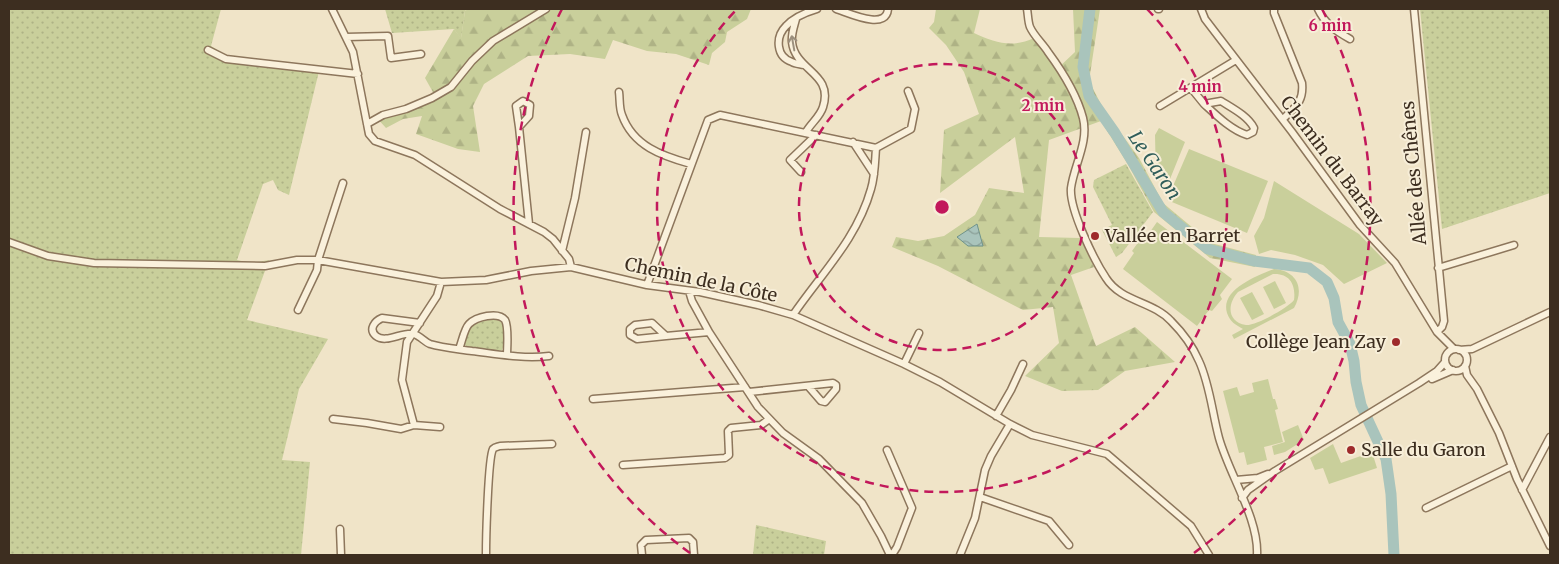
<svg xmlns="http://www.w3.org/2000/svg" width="1559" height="564" viewBox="0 0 1559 564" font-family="Merriweather,serif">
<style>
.grass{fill:url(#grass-dots)}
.forest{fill:url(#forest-firs)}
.park{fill:#c9cf9b;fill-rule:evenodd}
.water{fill:url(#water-waves);stroke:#6f938a}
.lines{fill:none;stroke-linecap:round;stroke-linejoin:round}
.river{stroke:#a9c4bc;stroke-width:11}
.minor-casing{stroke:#8d765c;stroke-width:9}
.minor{stroke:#faf1dc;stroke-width:6}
.oneway{stroke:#9c907e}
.ring{fill:none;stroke:#c2185b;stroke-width:2.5;stroke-dasharray:9 6}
.poi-dot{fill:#9e2a2b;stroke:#f7eed8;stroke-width:2}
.labels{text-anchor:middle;stroke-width:4;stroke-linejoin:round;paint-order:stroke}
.street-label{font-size:18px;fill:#3d2e20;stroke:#f7eed8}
.poi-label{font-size:18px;fill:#3d2e20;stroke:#f7eed8;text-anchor:start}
.water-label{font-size:19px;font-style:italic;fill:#2f5d5a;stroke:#f7eed8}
.centre{fill:#c2185b;stroke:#f7eed8;stroke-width:2.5}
.ring-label{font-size:15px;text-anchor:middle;font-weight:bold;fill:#c2185b;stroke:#f7eed8;stroke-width:4;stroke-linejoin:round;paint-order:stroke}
</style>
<defs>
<pattern id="grass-dots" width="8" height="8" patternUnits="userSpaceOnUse" patternTransform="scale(1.25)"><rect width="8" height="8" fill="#c9cf9b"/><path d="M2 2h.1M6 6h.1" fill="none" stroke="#aeb285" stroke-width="1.8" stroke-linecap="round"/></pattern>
<pattern id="forest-firs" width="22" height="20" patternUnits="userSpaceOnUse" patternTransform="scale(1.25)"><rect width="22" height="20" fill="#c9cf9b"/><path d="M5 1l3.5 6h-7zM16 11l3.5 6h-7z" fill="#aeb285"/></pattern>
<pattern id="water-waves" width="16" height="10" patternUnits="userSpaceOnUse" patternTransform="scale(1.25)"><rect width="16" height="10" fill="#a9c4bc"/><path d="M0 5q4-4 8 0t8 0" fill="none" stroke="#8ba098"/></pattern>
</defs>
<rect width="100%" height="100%" fill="#f0e4c8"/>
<path class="grass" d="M9,9h212l-10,37 17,11 92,10 -31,128 -11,-5 -5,-10 -10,4 -26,76 14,3 18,-3 -22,60 81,19 -29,50 -17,71 28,2 -9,93h-292z
M385,9h83l-3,2 -4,28 -7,-10 -62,4z
M1420,9h130v184l-108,36z
M1126,164l27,48 -31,41 -6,4 -14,-27 10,-5 -19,-38 1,-7z
M493,319h5c8,6 8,22 4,31l-4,1 -30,-3 -3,-3c1,-20 10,-23 28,-26z
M756,525l70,16 -2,14h-71z"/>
<path class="forest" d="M468,9h283l-4,10 -20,13 -2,10 -13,11 -3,12 -33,-11 -29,-3 -34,-11 -8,19 -35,-5 -42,2 -44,28 -11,22 7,46 -22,-3 -42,-15 6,-18 -19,3 -17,9 -11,-12 37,-12 22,-10 -9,-16 29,-49 7,9 4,-27z
M936,9h44l-6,24c21,10 39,15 60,5l23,31 18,-17 -2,-43h27l-11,72 15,29 35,48 24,45 48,40 45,12 -1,12 -45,-9 -56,-46 -27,-49 -26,-42 -52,19 -10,97 41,1 14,29 -23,8 25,71 39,-19 40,35 -50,9 -27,19 -36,1 -37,-15 34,-33 -6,-36 -30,3 -85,-44 -46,-19 4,-10 22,4 26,-5 31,-21 14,-27 35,5 -9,-56 -75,56 4,-63 35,-16 -15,-42 -18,-27 -17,-17 5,-6z"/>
<path class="park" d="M1159,128l26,14 -17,42 -12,-5 -1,-44z
M1189,149l79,32 -21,52 -80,-33z
M1274,181l85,53 28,29 -43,21 -21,-19 -28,-10 -24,-5 -12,4 -5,-18 10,-18z
M1157,222l75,57 -12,16 2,4 -10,12 -3,-1 -12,16 -74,-57 11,-16 -2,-2 10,-14 3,2z
M1274,269c23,2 31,19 20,39l-60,31 -2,-4 11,-6c-7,-4 -13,-7 -16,-16 -7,-23 29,-37 47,-44zM1273,274c17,-1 23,11 21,26 -6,8 -39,26 -48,25 -19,-3 -19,-21 -8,-33z
M1275,281l11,22 -12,6 -11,-22z
M1252,292l12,22 -12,6 -12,-22z
M1268,379l5,20h2l3,10 -3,1 8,32 -19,5 3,13 -20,5 -3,-13 -5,1 -16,-62 14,-4 3,9 14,-4 -2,-9z
M1298,425l6,15 -19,12 -11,3 -2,-9 13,-4 -3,-10z
M1333,444l8,19 31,-11 5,16 -48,16 -6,-16 -8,2 -5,-12z"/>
<path class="water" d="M977,224l6,22h-15l-11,-9z"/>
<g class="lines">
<path class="river" d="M1090,9l-7,58 6,29 26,37 48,79 45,37 46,12 55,7 18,14 7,16 4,24 12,22 4,17 2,21 5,23 25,54 5,35 3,61"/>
<defs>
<path id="minor" d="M332,9l21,43 14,72 2,10 6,7 40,14 85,54 44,23 9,7 16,20 2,8
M836,9c13,4 50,22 52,0
M1027,9c1,5 1,13 3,18 4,9 13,17 18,25 14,19 29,43 35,66 6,24 -9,47 -12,70 -2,21 23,72 35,90 15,24 47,23 65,43 11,11 22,26 28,40 11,24 13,51 20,77 10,36 40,81 38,117
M1158,9h1
M1201,9l4,10 13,17 74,96 68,93 35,38 42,69 17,17
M1274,9v4l28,70c2,19 -7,24 -19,36
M1318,9c7,15 18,22 32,30
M1414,9l30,312 -2,6 -5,5
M796,19c-2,8 -5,15 -4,23 3,29 42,31 31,65 -3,10 -12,16 -17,25
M346,37l42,-1 3,22 30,-4
M208,50l18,9 132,15
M804,65c-4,-1 -9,-1 -12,-3 -16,-5 -17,-25 -6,-36 7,-8 21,-14 31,-17
M1191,88l13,16 17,-3c11,7 27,15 33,27l-1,4 -6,3c-16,-5 -31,-20 -43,-31
M619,92c1,7 0,16 3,23 11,31 40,41 69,49
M1160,106l76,-46
M367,124l16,-9 23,-6 26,-11 19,-11 21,-26 21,-20 53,-32
M519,127l-3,-21 7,-5 7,4 -1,11 -10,11 10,97
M853,142l21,32
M876,148l35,-19 4,-20 -7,-18
M801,172l-11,-12 26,-25
M9,242l39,14 46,7 171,3 32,-6h21l123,22 45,-2 45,-9 40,-4 76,18 53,7 58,13 35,10 111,49 36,18 70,42 22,11 75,19 84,72 18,29
M562,251l13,-53 11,-66
M1438,268l76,-23
M647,285l61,-165 12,-5 156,33c-1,13 -1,28 -5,41 -14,50 -50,85 -78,126
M689,291l3,10 17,31 49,75 25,26 36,26 43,44 19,33 9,19
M298,310l19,-40 1,-10 25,-77
M420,323l-38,-5c-7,3 -14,11 -6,18 10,8 27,-5 38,-2 6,2 11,8 16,10 13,4 29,5 42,7 25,3 51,8 77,5
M666,336l-29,3 -7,-4v-6l5,-4 17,-2 14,13 43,-4
M459,349c3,-7 5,-20 10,-25 7,-7 29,-13 36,-4 4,7 2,27 2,35
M1445 360a11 11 0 1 1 22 0a11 11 0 1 1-22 0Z
M1459,350l13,-1 78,-37
M904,364l15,-31
M1465,366l2,9 10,14 22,44 18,46 33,67
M1432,379l21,-9
M749,392l84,-9 3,2v4l-11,13 -4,-1 -13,-15
M593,399l152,-12
M996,416l15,-26 12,-26
M333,419l34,4 34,6 13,-4 26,2
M414,425l-12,-45 5,-38 30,-46 4,-14
M887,450l25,58 -15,39 -5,8
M623,465l102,-7 4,-3 -1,-24 3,-3 30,-3 7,-5
M1236,480l22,-2 10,-4
M1522,490l28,-53
M980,497l69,24 20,24
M1242,498l6,-8 27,-19 144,-88 18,-12 8,-9
M1426,508l86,-42
M340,529l1,26
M486,555c0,-15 2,-97 7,-106 2,-2 4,-2 7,-3l52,-2
M642,555l-1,-10 5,-5 43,-2 4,4 1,13
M960,555l15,-37 10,-48 6,-14 19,-32"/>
</defs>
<use href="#minor" class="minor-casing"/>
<use href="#minor" class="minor"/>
</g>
<defs><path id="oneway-shaft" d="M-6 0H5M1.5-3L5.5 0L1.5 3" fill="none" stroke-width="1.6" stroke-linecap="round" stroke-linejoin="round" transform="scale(1.25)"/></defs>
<use class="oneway" href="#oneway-shaft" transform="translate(793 43) rotate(-100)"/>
<g class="ring">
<circle cx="942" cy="207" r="143"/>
<path d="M1147 9A285 285 0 1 1 737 9"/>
<path d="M690 553A428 428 0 0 1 562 9M1322 9A428 428 0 0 1 1194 553"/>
</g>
<g class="poi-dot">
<circle cx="1095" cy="236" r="5"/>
<circle cx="1396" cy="342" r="5"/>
<circle cx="1351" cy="450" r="5"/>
</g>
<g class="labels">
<g class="street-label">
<text transform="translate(1332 161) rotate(53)" y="6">Chemin du Barray</text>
<text transform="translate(1414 173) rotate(-95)" y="6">Allée des Chênes</text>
<text transform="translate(701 280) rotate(12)" y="6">Chemin de la Côte</text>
</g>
<g class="poi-label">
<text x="1105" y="242">Vallée en Barret</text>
<text x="1386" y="348" text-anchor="end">Collège Jean Zay</text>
<text x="1361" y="456">Salle du Garon</text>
</g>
<g class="water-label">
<text transform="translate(1155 165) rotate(56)" y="7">Le Garon</text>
</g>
</g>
<circle cx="942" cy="207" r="8" class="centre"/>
<g class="ring-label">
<text x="1330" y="31">6 min</text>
<text x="1200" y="92">4 min</text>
<text x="1043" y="111">2 min</text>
</g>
<rect width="1559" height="564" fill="none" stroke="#3d2e20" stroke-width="20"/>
</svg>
